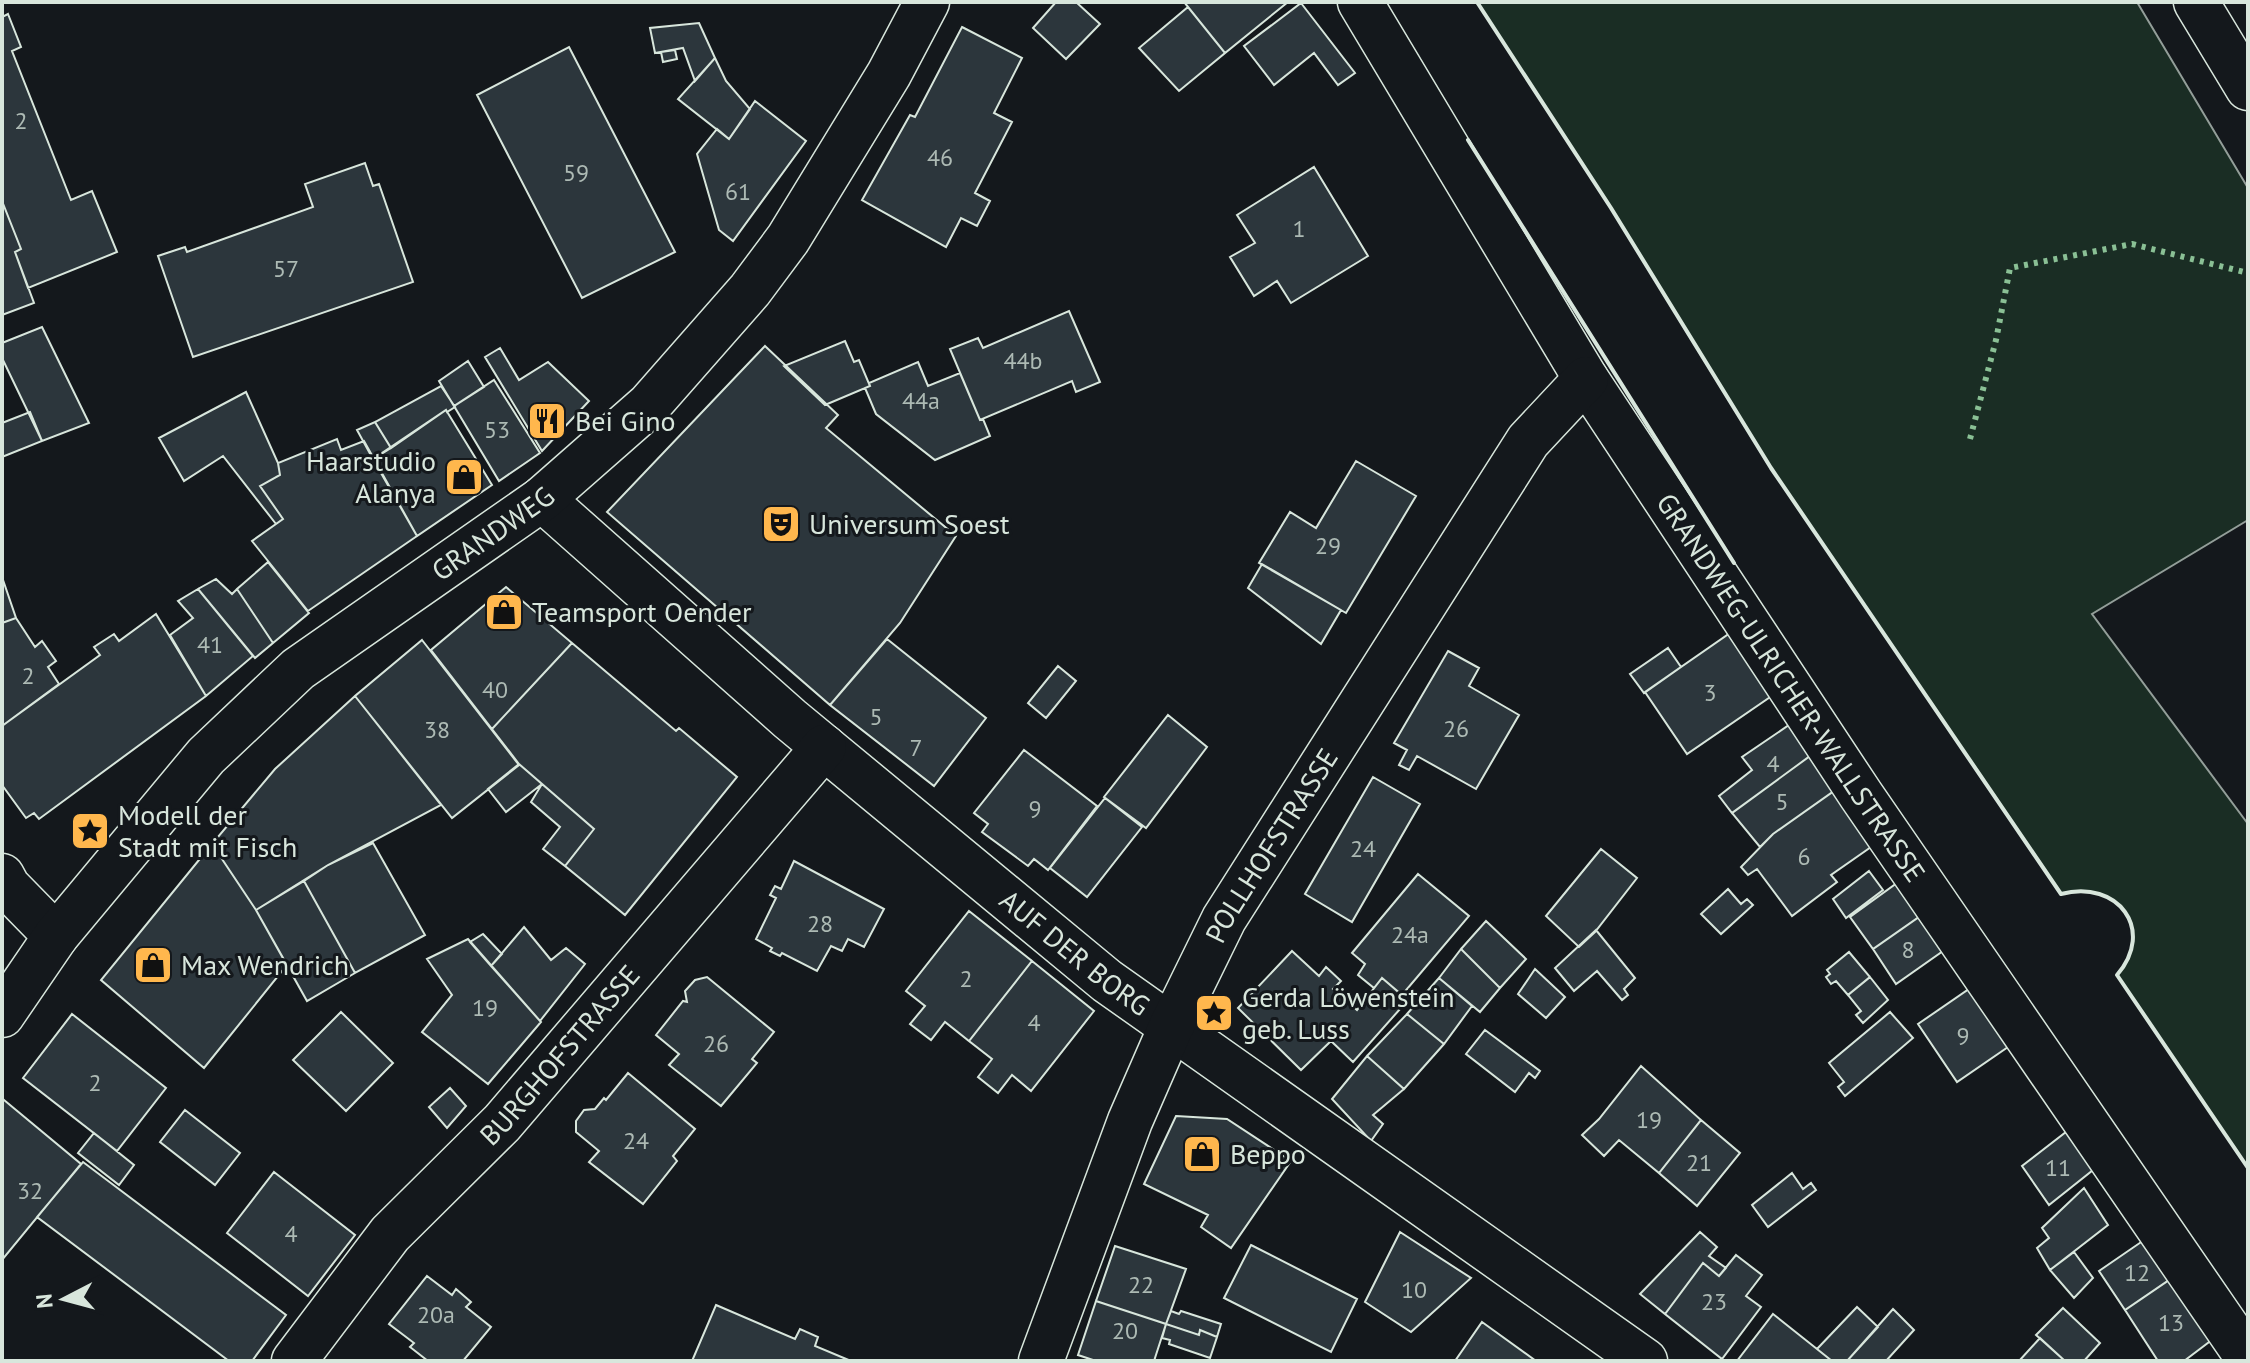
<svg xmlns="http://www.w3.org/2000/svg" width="2250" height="1363" viewBox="0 0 2250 1363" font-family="'PT Sans',sans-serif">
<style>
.green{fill:#1a2d24;stroke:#939e99;stroke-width:2}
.building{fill:#2c363c;stroke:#d8e6dc;stroke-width:2}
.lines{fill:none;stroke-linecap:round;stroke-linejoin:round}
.street-casing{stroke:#d8e6dc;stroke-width:47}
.secondary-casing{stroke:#d8e6dc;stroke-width:47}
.street{stroke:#14181c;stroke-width:44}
.secondary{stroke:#14181c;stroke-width:44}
.hedge{stroke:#8ac095;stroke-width:6;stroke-dasharray:4 6;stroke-linecap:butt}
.wall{stroke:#d8e6dc;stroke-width:4}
.labels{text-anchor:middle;stroke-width:6;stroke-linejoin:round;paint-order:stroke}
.number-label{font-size:24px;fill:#adbab4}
.poi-label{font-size:28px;fill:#d8e6dc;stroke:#14181c;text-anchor:start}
.street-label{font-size:28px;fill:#d8e6dc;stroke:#14181c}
</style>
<rect width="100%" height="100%" fill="#14181c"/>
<path class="green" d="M1477,2h660l111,186v332l-156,94 156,210v344l-131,-193c39,-45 1,-96 -56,-81l-290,-426 -160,-260z"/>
<path class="building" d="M1056,2h20l24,22 -34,35 -33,-31z
M1184,2h104l-63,51z
M1301,3l54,70 -17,12 -24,-32 -40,32 -30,-39z
M1188,7l37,46 -46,38 -40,-43z
M8,14l13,33 -9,4 59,149 21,-9 25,61 -89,36 -13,-36 6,-3 -19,-48v-184z
M699,23l16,35 -20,23 -12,-33 -28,5 -5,-25z
M962,27l60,31 -28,55 18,9 -37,71 15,8 -13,25 -16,-8 -15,29 -84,-47 48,-85 5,2z
M569,47l106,205 -93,46 -105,-203z
M675,50l2,9 -14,3 -2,-10z
M715,58l11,23 24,28 -21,30 -51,-40z
M755,101l51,40 -73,100 -14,-11 -22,-76 20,-25 12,10z
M365,163l8,23 6,-2 34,98 -220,75 -35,-101 27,-9 2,5 126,-45 -8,-23z
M1314,167l54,89 -77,47 -14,-22 -23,15 -24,-39 25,-14 -18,-28z
M2,201l19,48 -6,3 19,51 -32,12z
M1069,311l31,71 -24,10 -4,-11 -92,39 -30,-71 28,-11 5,10z
M42,327l47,96 -47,18 -40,-83v-15z
M845,341l9,21 5,-2 11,26 -45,19 -41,-39z
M765,346l73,69 -12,13 130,108 -56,87 -70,82 -223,-193z
M500,348l19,32 29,-18 41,39 -47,50 -57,-94z
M468,361l16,26 -30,19 -15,-25z
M918,362l10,24 32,-13 20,47 3,-1 7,17 -55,24 -59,-46 -11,-26 5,-2 -1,-3z
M494,380l46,73 -41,28 -45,-75z
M441,386l14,21 -8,5 -1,-2 -55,38 -16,-26z
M246,392l32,71 2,12 -20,11 23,33 -7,5 -53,-68 -39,25 -25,-43z
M446,410l46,75 -75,51 -44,-77z
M30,412l12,29 -40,16v-34z
M375,422l16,26 -18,11 -16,-29z
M337,439l4,11 23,-9 53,95 -109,75 -56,-70 31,-22 -23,-33 20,-11 -2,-12z
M1356,461l60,35 -70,117 -87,-50 31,-51 26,16z
M268,562l41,51 -36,30 -36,-54z
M1262,564l79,46 -20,34 -73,-56z
M2,577l14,41 -14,5z
M216,579l16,15 5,-5 36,54 -18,15 -57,-69z
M506,587l66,56 -80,86 -61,-79z
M198,589l55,67 -47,40 -36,-61 23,-17 -15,-17z
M156,614l50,82 -167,123 -5,-6 -8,5 -24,-33v-59l98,-71 -6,-8 20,-13 5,7z
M16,618l19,29 7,-6 14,20 -8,6 11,17 -57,42v-103z
M1733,631l43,62 -89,61 -42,-62z
M887,639l99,79 -52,68 -104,-81z
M422,640l97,125 -67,53 -97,-122z
M572,643l104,88 3,-3 58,49 -112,138 -60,-49 29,-37 -75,-65 -27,-35z
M1668,648l13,19 -37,26 -14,-19z
M1448,651l31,17 -10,18 50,29 -43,74 -59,-33 -8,14 -10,-5 8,-15 -13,-7z
M1058,666l18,15 -30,37 -18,-15z
M355,696l86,109 -113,60 -72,45 -44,-66 63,-75z
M1168,715l39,32 -61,81 -42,-31z
M1789,725l21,31 -78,57 -13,-17 33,-26 -10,-13z
M1024,750l73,56 -49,64 -14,-11 -6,7 -46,-34 6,-8 -14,-11z
M1810,756l24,35 -61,43 -13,13 -28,-34z
M519,764l23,20 -36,28 -18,-23z
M1373,777l47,27 -68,118 -47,-28z
M542,784l52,45 -29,37 -22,-17 17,-22 -29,-25z
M1834,791l37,56 -40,28 6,7 -45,34 -35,-47 -9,6 -7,-8 32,-33z
M1105,798l37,29 -55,70 -37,-29z
M373,843l52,92 -70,38 -51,-92 24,-16z
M212,844l44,66 31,55 -83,103 -103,-88z
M1601,849l36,29 -42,54 -16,15 -33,-31z
M794,861l90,48 -20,38 -16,-8 -6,12 -11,-5 -14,25 -35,-18 -2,3 -10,-5 2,-3 -16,-9 20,-41 -6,-3 5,-9 6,3z
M1869,871l14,19 -37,28 -13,-19z
M1418,874l51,42 -67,79 -20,-17 -8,10 -16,-13 7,-11 -13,-11z
M304,881l51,92 -48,28 -51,-91z
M1897,883l22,34 -46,32 -23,-32z
M1728,889l13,15 6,-5 6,6 -32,29 -20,-20z
M969,911l63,50 -63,80 -24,-19 -14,18 -21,-16 15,-18 -19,-15z
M1919,917l24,34 -47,33 -23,-35z
M1486,921l40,38 -26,29 -39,-39z
M524,927l27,33 15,-12 19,16 -45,57 -49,-55z
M1596,930l39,48 -11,11 4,6 -6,5 -25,-29 -23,20 -19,-23z
M483,934l19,20 -11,12 -21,-24z
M468,939l73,83 -53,62 -66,-52 30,-37 -25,-36z
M1461,949l39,39 -20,24 -41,-34z
M1292,951l27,25 7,-9 15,14 -8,8 24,21 25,-32 26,22 -55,62 -22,-21 -30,29 -63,-62z
M1849,952l21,25 -22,18 -12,-14 -5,3 -5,-7 4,-3 -3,-4z
M1032,961l62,50 -63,80 -19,-16 -14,18 -20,-16 14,-18 -23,-18z
M1535,969l30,28 -19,21 -28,-24z
M707,977l67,55 -22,27 5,4 -36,43 -52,-41 10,-11 -23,-19 27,-34 4,1 -2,-11 10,-11z
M1870,977l18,23 -25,23 -7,-8 5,-4 -13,-16z
M1439,978l33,28 -28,38 -37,-30z
M1969,989l39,58 -51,35 -39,-58z
M341,1012l52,51 -47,48 -53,-51z
M1890,1012l23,26 -68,58 -7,-9 6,-5 -15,-19z
M72,1014l94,74 -49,63 -94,-73z
M1407,1014l37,30 -40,45 -37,-33z
M1485,1030l55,41 -5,7 -6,-5 -14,19 -49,-38z
M1367,1056l37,33 -31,26 10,9 -12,17 -39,-42z
M1641,1066l60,54 -42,53 -40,-33 -15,16 -22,-21 17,-16z
M628,1073l67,56 -22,27 4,5 -34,43 -54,-42 10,-11 -23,-19v-11l8,-11 11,-1 9,-11 2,2z
M450,1088l16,18 -19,22 -18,-21z
M4,1100l77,64 -79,96v-159z
M185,1110l55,43 -25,32 -55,-43z
M1176,1116l51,3 64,42 -60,87 -30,-21 7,-12 -64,-31z
M1701,1120l39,33 -43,53 -38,-33z
M2066,1132l27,38 -44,35 -27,-39z
M94,1133l40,32 -15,20 -41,-32z
M83,1162l203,153 -34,46h-23l-192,-144z
M274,1172l81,63 -47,61 -81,-63z
M1792,1173l11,16 8,-6 5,7 -48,37 -16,-22z
M2084,1188l24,37 -58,45 -13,-22 12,-10 -7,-10z
M1400,1232l71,46 -60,54 -46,-30z
M1700,1232l17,15 -8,9 17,12 -7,8 -16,-13 -38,51 -25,-20z
M2147,1238l28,38 -50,34 -26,-39z
M1251,1245l106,54 -26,53 -107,-54z
M1115,1246l71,23 -20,55 -70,-23z
M2074,1252l19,26 -19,20 -24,-28z
M1736,1255l26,20 -16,21 15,11 -39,52 -57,-45 38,-51 16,13z
M427,1276l25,19 4,-6 15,13 -5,5 25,20 -28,34h-35l-18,-14 4,-4 -25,-19z
M2175,1276l42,60 -33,25h-26l-33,-51z
M1096,1301l70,23 -12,37h-58l-18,-6z
M716,1305l79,34 5,-10 18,8 -3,9 36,15h-159z
M1857,1307l21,20 -31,34h-15l-15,-12z
M2063,1308l37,35 -16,18h-19l-29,-26z
M1893,1309l21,21 -28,31h-39z
M1171,1311l8,3 2,-3 40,13 -4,13 -17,-7 -1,5 -33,-11z
M1773,1314l44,35 15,12h-95z
M1482,1322l54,39h-81z
M1166,1324l33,11 1,-5 17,7 -7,21 -41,-14 1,-4 -8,-2z
M2040,1338l25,23h-46z"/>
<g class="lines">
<defs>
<g id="street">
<path id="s1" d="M1360,2l226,377 275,416 387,563"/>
<path id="s2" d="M542,499l248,220 317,262 538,380"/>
<path d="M2,876l6,11 48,49"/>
<path id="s3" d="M2,1015l54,-79 150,-180 92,-87 244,-170 107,-94 101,-115 38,-51 101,-165 38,-72"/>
<path id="s4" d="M294,1361l96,-127 112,-111 322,-376"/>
<path id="s5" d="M1041,1361l89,-240 41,-94 53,-108 304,-478 58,-62"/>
</g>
<path id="secondary" d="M2196,2l52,86"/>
</defs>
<use href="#street" class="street-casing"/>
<use href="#secondary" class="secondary-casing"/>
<use href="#street" class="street"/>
<use href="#secondary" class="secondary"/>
<path class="hedge" d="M1970,439l26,-99 14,-72 122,-24 116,29"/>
<path class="wall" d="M1477,2l134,206 160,260 290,426c57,-15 95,36 56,81l131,193
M1468,140l266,423"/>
</g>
<defs>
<symbol id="restaurant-square" viewBox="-11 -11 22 22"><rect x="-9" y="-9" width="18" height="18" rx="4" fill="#ffb74d" stroke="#14181c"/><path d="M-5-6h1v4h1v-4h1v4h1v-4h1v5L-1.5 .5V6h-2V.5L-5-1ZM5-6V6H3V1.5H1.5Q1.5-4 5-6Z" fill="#111"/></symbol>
<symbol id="shop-square" viewBox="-11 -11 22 22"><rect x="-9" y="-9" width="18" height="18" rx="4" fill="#ffb74d" stroke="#14181c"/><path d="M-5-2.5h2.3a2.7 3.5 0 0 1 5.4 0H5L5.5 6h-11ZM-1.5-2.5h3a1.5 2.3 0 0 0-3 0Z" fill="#111"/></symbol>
<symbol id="theatre-square" viewBox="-11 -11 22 22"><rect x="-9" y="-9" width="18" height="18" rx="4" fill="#ffb74d" stroke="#14181c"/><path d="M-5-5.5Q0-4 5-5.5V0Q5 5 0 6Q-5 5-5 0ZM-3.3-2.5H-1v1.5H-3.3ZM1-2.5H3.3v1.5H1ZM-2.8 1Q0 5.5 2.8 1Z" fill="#111"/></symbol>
<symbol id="sight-square" viewBox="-11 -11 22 22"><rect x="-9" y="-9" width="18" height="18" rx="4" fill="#ffb74d" stroke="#14181c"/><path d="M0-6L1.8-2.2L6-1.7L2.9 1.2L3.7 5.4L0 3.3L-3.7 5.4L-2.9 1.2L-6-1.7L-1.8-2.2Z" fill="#111"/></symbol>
</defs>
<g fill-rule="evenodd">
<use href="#restaurant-square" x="525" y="399" width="44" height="44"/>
<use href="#shop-square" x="442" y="455" width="44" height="44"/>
<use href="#theatre-square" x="759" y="502" width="44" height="44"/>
<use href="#shop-square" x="482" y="590" width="44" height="44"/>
<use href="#sight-square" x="68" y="809" width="44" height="44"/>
<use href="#shop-square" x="131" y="943" width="44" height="44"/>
<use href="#sight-square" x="1192" y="991" width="44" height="44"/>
<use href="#shop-square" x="1180" y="1132" width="44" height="44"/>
</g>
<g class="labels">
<g class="number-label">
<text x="21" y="129">2</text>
<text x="940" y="166">46</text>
<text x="576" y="181">59</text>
<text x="738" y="200">61</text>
<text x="1299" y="237">1</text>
<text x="286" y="277">57</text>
<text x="1023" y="369">44b</text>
<text x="921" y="409">44a</text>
<text x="497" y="438">53</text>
<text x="1328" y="554">29</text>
<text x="210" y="653">41</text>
<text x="28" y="684">2</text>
<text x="495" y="698">40</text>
<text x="1710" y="701">3</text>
<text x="876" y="725">5</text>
<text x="1456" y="737">26</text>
<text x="437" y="738">38</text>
<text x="916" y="756">7</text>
<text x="1773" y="772">4</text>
<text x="1782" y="810">5</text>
<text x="1035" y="817">9</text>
<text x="1363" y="857">24</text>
<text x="1804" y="865">6</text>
<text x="820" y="932">28</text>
<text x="1410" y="943">24a</text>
<text x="1908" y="958">8</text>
<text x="966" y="987">2</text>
<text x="485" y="1016">19</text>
<text x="1034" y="1031">4</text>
<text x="1963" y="1044">9</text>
<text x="716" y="1052">26</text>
<text x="95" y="1091">2</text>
<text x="1649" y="1128">19</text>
<text x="636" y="1149">24</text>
<text x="1699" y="1171">21</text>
<text x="2058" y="1176">11</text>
<text x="30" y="1199">32</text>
<text x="291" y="1242">4</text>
<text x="2137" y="1281">12</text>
<text x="1141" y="1293">22</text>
<text x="1414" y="1298">10</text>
<text x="1714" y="1310">23</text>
<text x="436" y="1323">20a</text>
<text x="2171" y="1331">13</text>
<text x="1125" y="1339">20</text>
</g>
<g class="poi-label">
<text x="575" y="431">Bei Gino</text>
<text x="436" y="471" text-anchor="end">Haarstudio<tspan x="436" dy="32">Alanya</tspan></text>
<text x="809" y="534">Universum Soest</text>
<text x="532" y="622">Teamsport Oender</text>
<text x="118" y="825">Modell der<tspan x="118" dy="32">Stadt mit Fisch</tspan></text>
<text x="181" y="975">Max Wendrich</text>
<text x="1242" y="1007">Gerda Löwenstein<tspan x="1242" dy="32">geb. Luss</tspan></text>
<text x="1230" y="1164">Beppo</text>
</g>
<g class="street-label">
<text dy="10" stroke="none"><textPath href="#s3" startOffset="694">GRANDWEG</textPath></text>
<text dy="10" stroke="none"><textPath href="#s1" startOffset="810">GRANDWEG-ULRICHER-WALLSTRASSE</textPath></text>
<text dy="10" stroke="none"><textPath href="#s5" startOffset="566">POLLHOFSTRASSE</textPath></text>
<text dy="10" stroke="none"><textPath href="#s2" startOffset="700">AUF DER BORG</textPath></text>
<text dy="10" stroke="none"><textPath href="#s4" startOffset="406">BURGHOFSTRASSE</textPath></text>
</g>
</g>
<rect width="2250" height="1363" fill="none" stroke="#d8e6dc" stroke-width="8"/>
<g transform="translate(64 1299) rotate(264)" stroke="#14181c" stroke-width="6" paint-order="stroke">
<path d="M0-6L14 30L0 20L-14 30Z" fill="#d8e6dc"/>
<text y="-12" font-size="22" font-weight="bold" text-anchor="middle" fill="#d8e6dc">N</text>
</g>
</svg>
